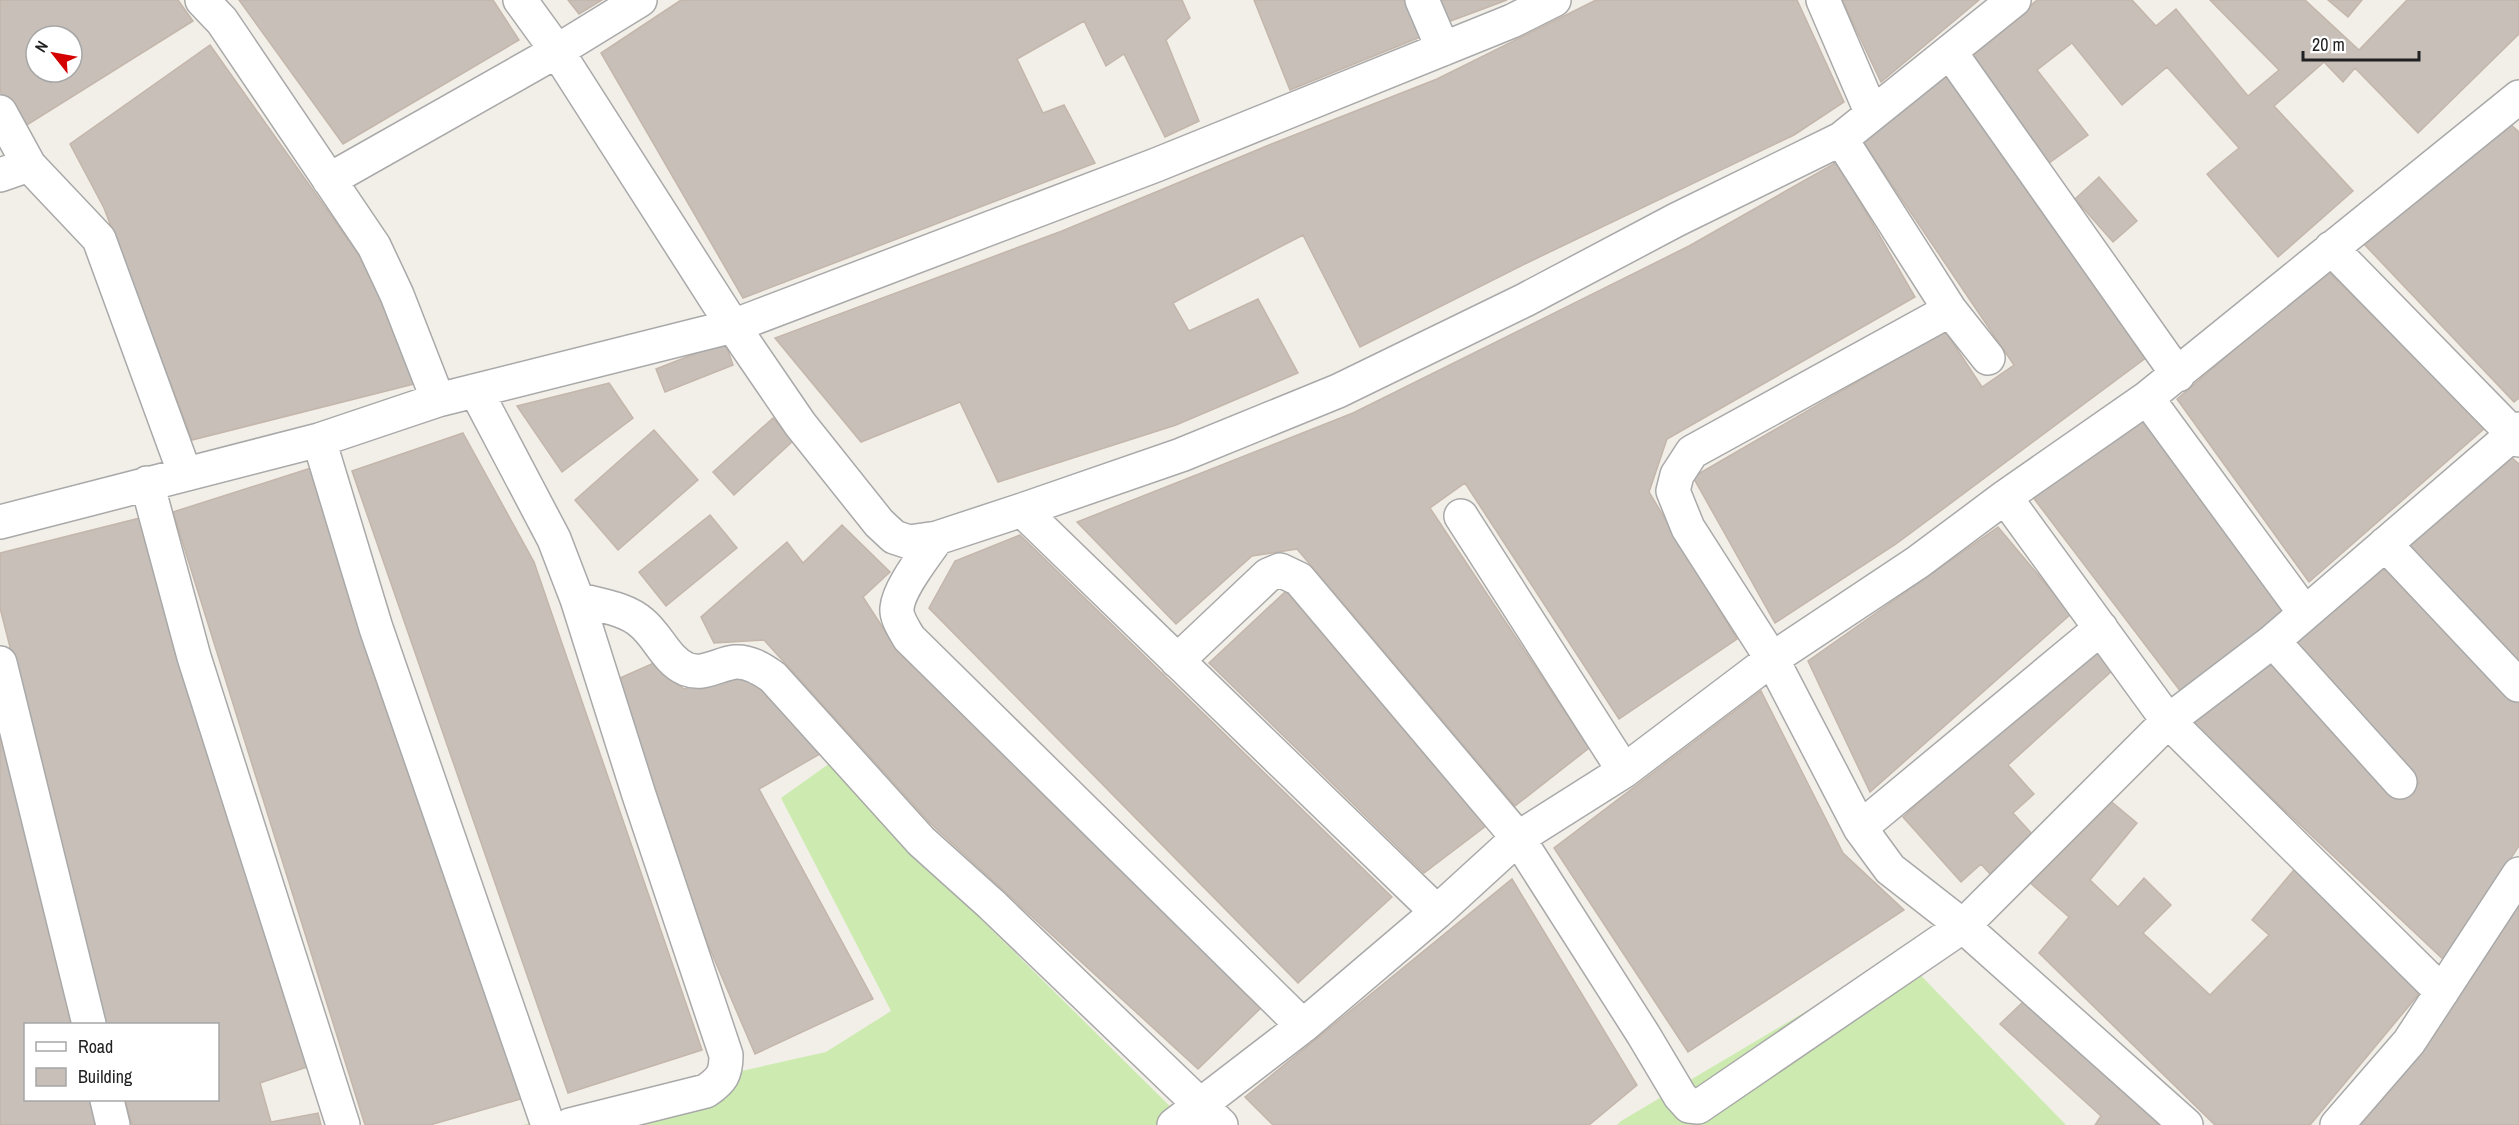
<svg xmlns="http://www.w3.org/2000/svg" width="2519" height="1125" viewBox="0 0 2519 1125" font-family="'Archivo Narrow',sans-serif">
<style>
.grass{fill:#cdebb0}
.building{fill:#c7bfb8;stroke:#c4b6ab;stroke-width:1.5;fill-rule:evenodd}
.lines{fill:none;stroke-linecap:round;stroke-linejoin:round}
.minor-casing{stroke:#a9a9a9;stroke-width:36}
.minor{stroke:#fff;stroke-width:33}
</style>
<rect width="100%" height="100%" fill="#f2efe9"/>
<path class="grass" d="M837,758l72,90 280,277h-666l156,-40 147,-33 65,-41 -110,-213z
M1901,955l165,170h-449l4,-4z"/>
<path class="building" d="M0,0h178l15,21 -174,109 -19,-39zM36,36h36v36h-36z
M239,0h254l26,40 -176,104z
M568,0h34l-23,14z
M681,0h501l8,18 -24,22 33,81 -34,16 -41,-83 -18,12 -22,-45 -67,38 26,54 21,-8 31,58 -352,135 -142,-245z
M1254,0h154l15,36 -133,54z
M1439,0h68l-59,22z
M1596,0h201l47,102 -50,33 -263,126 -171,86 -57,-112 -130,68 16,28 69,-32 40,74 -122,52 -178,57 -38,-80 -99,40 -86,-104 287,-107 207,-86 168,-66z
M1842,0h137l-98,82z
M2037,0h95l24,26 20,-17 72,87 31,-26 -69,-70h95l54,50 48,-50h112v34l-101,99 -63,-65 -12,14 -19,-20 -50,44 79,85 -75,66 -71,-83 32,-26 -72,-81 -45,38 -50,-62 -35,27 51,65 -39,28 -78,-106z
M2328,0h34l-14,17z
M210,45l154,217 54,121 -226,57 -88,-232 -34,-64z
M1949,73l198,284 -251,187 -121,79 -82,-146 252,-146 37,56 32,-22 -151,-223z
M2508,122l11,10v266l-5,4 -151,-159z
M1837,162l78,135 -248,142 -18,53 88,147 -118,80 -154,-236 -35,25 159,240 -74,58 -218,-257 -45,7 -76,68 -99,-102 276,-109 336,-167z
M2099,177l38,44 -24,21 -38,-43z
M2327,270l158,158 -176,154 -132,-183z
M725,342l8,23 -68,27 -9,-23z
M609,383l24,35 -71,54 -45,-66z
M773,418l20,23 -59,54 -21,-23z
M2146,418l142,191 -107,83 -149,-196z
M654,430l44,50 -80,70 -43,-50z
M463,433l71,129 168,488 -134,43 -216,-622z
M2508,454l11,10v201l-116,-121z
M311,468l213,630 -94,27h-65l-192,-613z
M710,515l27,33 -71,58 -27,-34z
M140,518l170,548 -50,17 11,39 47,-9 3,12h-189l-7,-25h93v-76h-112l-106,-416v-55z
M842,525l48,47 -27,25 31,48 371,359 -67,65 -268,-246 -166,-183 -50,3 -13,-26 86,-75 16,21z
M1998,527l73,87 -201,178 -62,-131z
M1020,535l372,362 -94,86 -369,-375 26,-47z
M2382,560l137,134v152l-75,114 -253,-238 80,-65 130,142 18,-16 -130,-142z
M1286,591l200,235 -62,47 -215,-210z
M2090,646l23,24 -105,95 26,29 -21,19 20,22 -43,39 -9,-10 -20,18 -58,-65z
M654,663l30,26 49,-16 33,13 59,65 -66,38 114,210 -118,55 -58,-135 -79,-240z
M1761,691l82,162 61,57 -216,142 -134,-204z
M0,714l78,310h-52v76h71l6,25h-103z
M2107,798l30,25 -47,57 28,27 26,-29 27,27 -28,28 67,62 59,-60 -17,-15 46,-55 125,124 -113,136h-95l-176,-172 30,-36 -41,-36z
M1512,879l125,206 -48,40h-316l-28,-28z
M2519,894v231h-166z
M2025,1000l142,125h-72l6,-9 -101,-92z"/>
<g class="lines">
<defs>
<path id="minor" d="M202,0l20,21 152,225 23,49 41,105
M520,0l37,51 176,275 67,98 79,99 15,14 15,5 28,-4 85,-28 159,-55 157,-64 187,-91 151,-80 165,-81 173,-139
M1422,0l21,49
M1823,0l49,114
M1950,52l228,323
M0,112l29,53
M1841,139l109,171 38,48
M0,175l29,-10 70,74 86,235
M329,180l228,-129 83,-51
M2331,248l188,192
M1950,310l-258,142 -15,23 -4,16 15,37 84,131 88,169 30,41 73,57 223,199
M476,391l78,148 23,60 62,196 87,260c0,19 -4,25 -20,36l-136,34
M2147,398l157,214
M319,440l57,188 172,497
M147,483l47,174 149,468
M2005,497l163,224 274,271
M1022,510l415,402
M1461,516l163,255
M0,522l319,-82 119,-40 295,-74 423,-161 356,-144 42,-21
M937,538c-12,18 -38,49 -40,70 -1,10 7,21 12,30l394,388
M2385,544l133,141
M577,599c20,6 49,9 65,24 16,13 24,37 44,46 18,7 32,-5 49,-7 14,-1 27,7 38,15l148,164 70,63 230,221
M2273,641l127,141
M1177,661l91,-86 12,-5 19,9 219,259 125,196 37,62 9,10 9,1 265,-181 205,-205 105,-80 246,-212
M0,663l89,361
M1860,828l241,-200
M107,1100l6,25
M1174,1125l129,-99 134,-114 81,-74 106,-67 148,-112 146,-97 87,-65 142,-99 372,-301
M2337,1125l72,-83 110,-168"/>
</defs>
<use href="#minor" class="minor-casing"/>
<use href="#minor" class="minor"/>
</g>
<rect x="24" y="1023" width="195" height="78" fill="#ffffff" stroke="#a7a7a7" stroke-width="1.5"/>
<rect x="36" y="1042" width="30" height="9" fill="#ffffff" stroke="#a7a7a7" stroke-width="1.5"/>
<text x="78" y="1053" font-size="18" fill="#222222">Road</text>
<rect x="36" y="1068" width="30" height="18" fill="#c7bfb8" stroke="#a7a7a7" stroke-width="1.5"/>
<text x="78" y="1083" font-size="18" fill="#222222">Building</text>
<g transform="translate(54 54) rotate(301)"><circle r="28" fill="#ffffff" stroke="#a7a7a7" stroke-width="1.5"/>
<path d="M0-4.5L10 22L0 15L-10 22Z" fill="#d40000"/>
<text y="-9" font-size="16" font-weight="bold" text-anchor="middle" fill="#222222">N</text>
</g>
<path d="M2303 51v9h116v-9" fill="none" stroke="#222222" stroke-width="3"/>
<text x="2312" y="51" font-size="18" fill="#222222" stroke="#ffffff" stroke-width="4.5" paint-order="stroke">20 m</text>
</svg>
